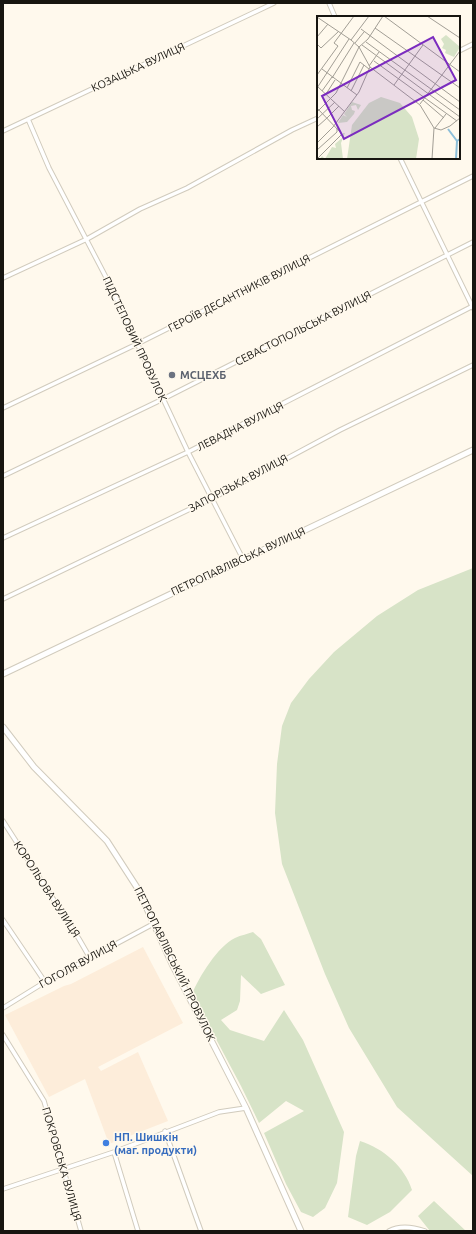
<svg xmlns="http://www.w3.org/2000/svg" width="476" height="1234" viewBox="0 0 476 1234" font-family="Ubuntu,sans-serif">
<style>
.industrial{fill:#fdedda}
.green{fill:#d7e3c7}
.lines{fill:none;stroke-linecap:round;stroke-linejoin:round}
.street-casing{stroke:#d1cbbd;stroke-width:5.5}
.secondary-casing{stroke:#d1cbbd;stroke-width:7}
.street{stroke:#fff;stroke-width:3.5}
.secondary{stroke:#fff;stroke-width:5}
.worship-dot{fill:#6b7280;stroke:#fff9ed;stroke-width:1.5}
.shop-dot{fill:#3f7fe0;stroke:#fff9ed;stroke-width:1.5}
.labels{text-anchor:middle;stroke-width:3;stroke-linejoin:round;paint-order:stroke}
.street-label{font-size:11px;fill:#171510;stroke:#fff9ed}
.worship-label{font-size:11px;font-weight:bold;fill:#5b616d;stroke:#fff9ed;text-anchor:start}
.shop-label{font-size:11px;font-weight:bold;fill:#366cbe;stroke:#fff9ed;text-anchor:start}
.inset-river{fill:none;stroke:#8dbfd9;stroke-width:2}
.inset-road{fill:none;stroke:#a29e95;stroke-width:1}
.view{fill:#7b2cbf;fill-opacity:0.15;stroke:#7b2cbf;stroke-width:2}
.inset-edge{fill:none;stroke:#171510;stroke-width:2}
</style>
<rect width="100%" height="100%" fill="#fff9ed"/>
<path class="industrial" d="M143,947l40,76 -85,44 3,4 37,-19 30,69 -59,23 -24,-65 -36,18 -44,-82 59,-29 7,-2z"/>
<path class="green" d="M473,568v608l-76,-69 -48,-79 -24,-54 -43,-110 -7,-51 2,-49 5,-38 9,-23 18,-24 25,-27 43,-36 41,-26z
M253,932l8,7 24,46 -24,9 -20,-19 -1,26 -3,9 -16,10 9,10 34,11 20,-31 19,30 41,92 -7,51 -12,25 -12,9 -12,-5 -15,-28 -22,-51 40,-22 -18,-10 -27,22 -18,-37 -49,-92c7,-17 26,-48 43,-56 6,-3 13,-4 18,-6z
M360,1141c23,7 45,26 52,49l-22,22 -23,13 -19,-8 8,-61z
M434,1201l32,30h-36l-12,-15z"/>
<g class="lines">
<defs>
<path id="street" d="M329,3l6,14
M459,51l14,-7
M28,119l21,49 60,115 79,169 55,107
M3,131l271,-128
M400,158l73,150
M3,278l84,-39 53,-30 47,-21 105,-58 26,-12
M3,408l134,-64 336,-168
M3,476l160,-77 310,-157
M3,538l185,-86 285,-146
M3,599l210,-101 127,-68 133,-65
M3,821l76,118 11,19
M3,920l42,62
M3,1008l42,-26 110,-59
M3,1035l41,66 37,130
M165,1131l36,100
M114,1152l24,79
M3,1189l111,-37 105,-40 27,-4
M389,1231c11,-6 24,-4 36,0"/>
<path id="secondary" d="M3,674l470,-224
M3,727l31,40 73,74 31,48 35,77 73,142 55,123"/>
</defs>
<use href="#street" class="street-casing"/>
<use href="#secondary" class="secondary-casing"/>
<use href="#street" class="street"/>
<use href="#secondary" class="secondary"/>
</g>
<circle class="worship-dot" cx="172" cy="375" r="4"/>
<circle class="shop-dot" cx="106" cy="1143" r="4"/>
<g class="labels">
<g class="street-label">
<text transform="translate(138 67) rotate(-25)" y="4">КОЗАЦЬКА ВУЛИЦЯ</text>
<text transform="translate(239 293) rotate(-27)" y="4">ГЕРОЇВ ДЕСАНТНИКІВ ВУЛИЦЯ</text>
<text transform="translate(303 328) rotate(-27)" y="4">СЕВАСТОПОЛЬСЬКА ВУЛИЦЯ</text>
<text transform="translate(135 339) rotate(65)" y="4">ПІДСТЕПОВИЙ ПРОВУЛОК</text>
<text transform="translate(240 426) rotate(-27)" y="4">ЛЕВАДНА ВУЛИЦЯ</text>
<text transform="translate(238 483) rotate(-28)" y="4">ЗАПОРІЗЬКА ВУЛИЦЯ</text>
<text transform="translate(238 561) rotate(-25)" y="4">ПЕТРОПАВЛІВСЬКА ВУЛИЦЯ</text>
<text transform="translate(47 889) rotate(57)" y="4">КОРОЛЬОВА ВУЛИЦЯ</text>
<text transform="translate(78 964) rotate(-29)" y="4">ГОГОЛЯ ВУЛИЦЯ</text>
<text transform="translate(175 964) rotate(64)" y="4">ПЕТРОПАВЛІВСЬКИЙ ПРОВУЛОК</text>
<text transform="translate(62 1164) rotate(74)" y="4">ПОКРОВСЬКА ВУЛИЦЯ</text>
</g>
<g class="worship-label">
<text x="180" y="379">МСЦЕХБ</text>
</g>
<g class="shop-label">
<text x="114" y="1141">НП. Шишкін<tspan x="114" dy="13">(маг. продукти)</tspan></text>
</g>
</g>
<g transform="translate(317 16)">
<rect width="143" height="143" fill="#fff9ed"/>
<path d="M129,19l14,12 -6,10 -9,-4 1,-3 -4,-2 2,-4 -3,-5zM64,81l19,6 12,14 7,22 -3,20h-69l5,-34 17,-22zM35,86l9,3 -3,5 -2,-5 -5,1 1,4 3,1 -1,3 -7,8 -9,1 5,-8 4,2 -3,-3zM26,117h2l-4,10 2,16h-23l2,-3 3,3 7,-12 4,1 -1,-4 7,-6z" fill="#d7e3c7"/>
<path class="inset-river" d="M131,113l9,12M139,143l1,-18 3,-2"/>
<path class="inset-road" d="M67,0l76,56M110,0l33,22M0,1l34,23 8,7 11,20 50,38 14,23 -2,31M58,12l85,60M44,13l99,73M0,21l11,-13M34,24l18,-24M49,26l94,68M38,27l9,-11M0,28l4,4 18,-17M45,29l98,72M57,45l51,37M52,50l10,-14M5,53l35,26M0,59l21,-29 -4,-3 20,-27M15,62l22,-35M77,69l29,-40M1,71l27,25M0,72l32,-49M30,72l13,-26 9,7M5,75l10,-14M34,75l13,-26M9,78l9,-14M108,82l32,23M106,84l21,18M103,88l40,-53M0,92l25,26 -25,25M0,96l19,-19 23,-46 9,-8 15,-23M10,102l12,-12M0,103l18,-17M0,111l10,-9M117,112l7,2 9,-4 10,-8M118,112l11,-14M0,127l16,-16 26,-35 11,-25M0,134l20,-18v-4"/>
<path class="view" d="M116,21l23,43 -112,59 -22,-43z"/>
<rect width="143" height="143" class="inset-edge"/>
</g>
<rect width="476" height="1234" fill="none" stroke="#171510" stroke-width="8"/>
</svg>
